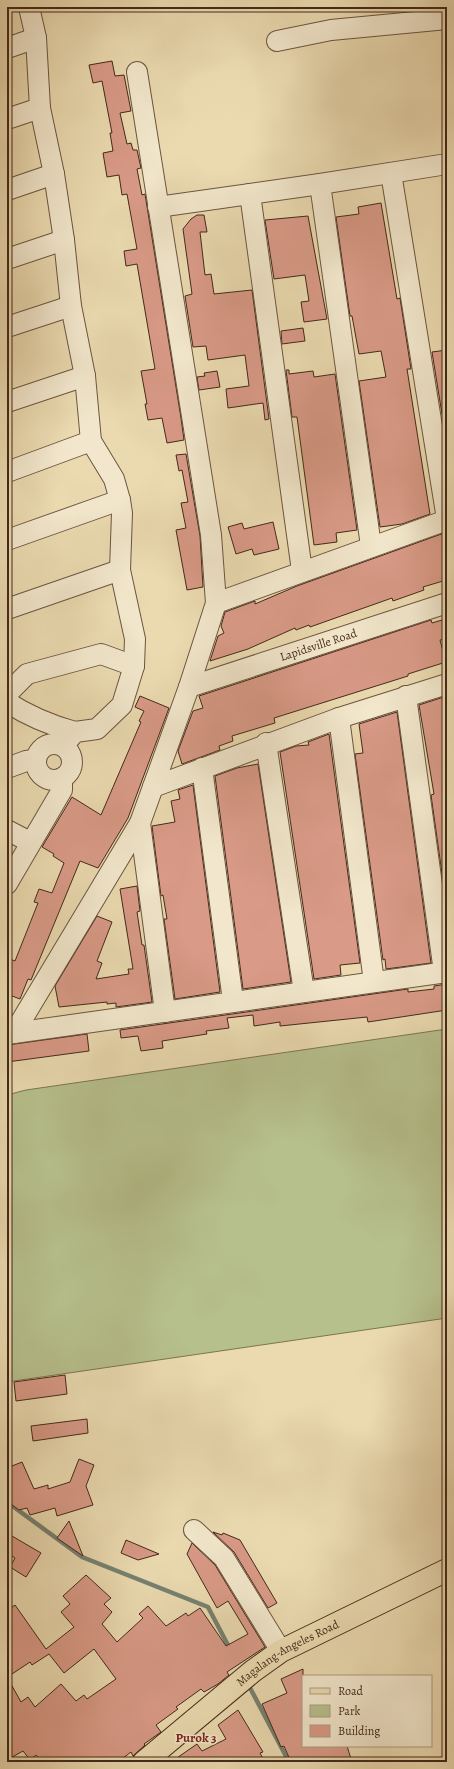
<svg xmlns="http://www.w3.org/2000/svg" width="454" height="1769" viewBox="0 0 454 1769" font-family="Alegreya,serif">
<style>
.green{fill:#b6c08c;stroke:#7c7453}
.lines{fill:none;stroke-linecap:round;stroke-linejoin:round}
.stream{stroke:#768171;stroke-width:4.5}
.building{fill:#d99a87;stroke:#42291a}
.minor-casing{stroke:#6c5540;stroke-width:22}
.major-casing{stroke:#42291a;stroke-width:24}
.minor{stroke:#f2e7cc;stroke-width:20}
.major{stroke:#ebdab0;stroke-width:22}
.labels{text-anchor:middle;stroke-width:3;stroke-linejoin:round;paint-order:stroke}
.street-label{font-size:12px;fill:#42291a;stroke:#f2e7cc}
.neighbourhood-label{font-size:13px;font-weight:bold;fill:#7a1f14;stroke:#f2e7cc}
</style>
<rect width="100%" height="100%" fill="#ebdab0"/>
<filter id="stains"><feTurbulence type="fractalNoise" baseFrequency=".005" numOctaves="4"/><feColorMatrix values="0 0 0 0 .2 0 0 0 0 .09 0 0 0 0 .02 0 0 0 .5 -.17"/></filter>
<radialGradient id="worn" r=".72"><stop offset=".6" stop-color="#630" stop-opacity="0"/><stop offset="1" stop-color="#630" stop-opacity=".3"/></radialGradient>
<path class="green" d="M447,1029v289l-440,64v-287l19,-5z"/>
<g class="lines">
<path class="stream" d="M7,1502l75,55 126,50 22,42
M248,1684l41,78"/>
</g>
<path class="building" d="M112,61l3,15 9,-1 7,36 -11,2 7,31 4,-1 2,7h4l4,18 -4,1 5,26 3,-1 36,224 3,22 -17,3 -5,-25 -14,2 -3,-16h2l-6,-33 14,-2 -18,-105 -11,2 -2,-15 13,-2 -10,-55 -5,1 -3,-20 -12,2 -4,-24 10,-2 -3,-18h2l-10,-52 -9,2 -4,-18z
M381,203l16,96 3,-1 11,71h-4l23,145 -28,10 -22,3 -21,-146 27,-4 -5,-26 -22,3 -7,-38h-2l-14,-99 23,-3 -1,-7z
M197,215h7l3,17h-7l5,43 6,-1 3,20 38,-4 17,129 -4,1 -2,-17 -35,5 -2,-19 23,-3 -4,-31 -37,5 -2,-14 -13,1 -8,-51 7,-2 -9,-65 8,-10z
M308,216l19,103 -23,3 -3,-20 8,-1 -4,-26 -31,4 -9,-59z
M303,328l2,13 -23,3 -1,-13z
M447,350v63l-5,1 -10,-62z
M286,370h3v4l24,-3 1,6 21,-3 22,156 -21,3 1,9 -23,3 -17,-128h-5z
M217,371l3,16 -21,3 -2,-13 8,-1 -1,-3z
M186,454l14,82 3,51 -16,3 -11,-60 10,-2 -5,-25 7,-1 -6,-32 -3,1 -3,-16z
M273,522l6,27 -25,6 -2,-6 -16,5 -8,-27 14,-4 2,6z
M447,532v45l-5,1 1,3 -20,6 1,3 -31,11 -1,-3 -82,29 -1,-2 -13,5 -1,-2 -47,21 -38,12 8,-25 6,-3 -3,-7 4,-14 30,-11v3l42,-18z
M431,620l1,3 10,-3 5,19 -7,1 6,22 -38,12v2l-134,42 1,5 -43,13 1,5 -14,5 1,4 -38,14 -4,-13 15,-40 10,-3 -4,-12z
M140,696l29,12 -41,110 -30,50 -18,-7 -49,119 -3,-1 -8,20 -13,-5v-28l3,-7 5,2 23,-58 -4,-1 5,-13 13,4 12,-30 -11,-7 1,-2 -12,-7 30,-50 29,18 40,-93 -2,-1 5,-10 -9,-4z
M447,696v167h-1l1,46 -16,-114 3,-1 -15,-89z
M397,712l34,251 -45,6 -1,-10 -2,1 -28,-206 8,-1 -4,-29z
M329,734l31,229 -20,2 1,10 -27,4 -34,-227 16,-6 13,-1 -1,-3z
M258,764l33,218 -48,7 -28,-213 22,-8z
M193,785l27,207 -45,7 -11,-80h3l-4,-24 -2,1 -9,-70 23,-4 -4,-21 9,-2 -2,-9z
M137,886l3,25 -3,1 5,33h2l8,57 -36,5v-4l-9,1v-2l-48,5 -4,-21 42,-70 15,6 -15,39 5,2 -6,16 33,-5 -1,-5h5l-13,-80z
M447,984v26l-79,12 -1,-5 -87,9v-4l-26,4 -1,-11 -26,3 2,10 -23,3 1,3 -45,7 1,7 -22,3 -3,-15 -17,2 -1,-8 288,-41v3l26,-3v-3z
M87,1034l2,17 -82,11v-17z
M65,1375l2,19 -51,7 -2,-19z
M87,1419l1,14 -55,8 -2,-15z
M79,1459l15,6 -8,21 7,19 -36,11 -2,-8 -25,7 -3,-7 -8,2 -12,-9v-33l15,-6 12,27 14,-4v4l22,-7z
M69,1521l14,35 -26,-18z
M213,1532l9,3 1,-2 17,7 37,63 -9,5 -34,-56z
M12,1536l29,17 -15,24 -16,-10 5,-9 -8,-5v-9z
M126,1540l33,14 -21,6 -17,-7z
M192,1543l23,22 50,82 -38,25 2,3 -11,9 -14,8 -3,-3 -25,18 2,2 -22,16 5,7 -17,12 1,1 -12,11 -2,-4 -13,10h-76l-6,-7 -6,5 -7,-9 -16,9v-83l14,25 7,-5 7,10 26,-23 15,17 8,-6 3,4 29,-20 -22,-30 -30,24 -15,-19 -17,11 -2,-3 -18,12 -5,-7v-56l8,-6 31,44 28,-22 -13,-15 9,-8 -7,-8 23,-21 25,23 -7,6 8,8 -10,12 15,18 26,-24 -4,-4 9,-8 18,20 20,-13 2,3 12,-8 26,38 22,-12 -20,-33 -11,7 -30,-54z
M303,1669v77h44l5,16h-61l-7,-16 -3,1 -19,-43 25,-11 -6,-14z
M238,1710l25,42 -3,1 5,9h-94l26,-18 5,7 24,-12 -8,-14z"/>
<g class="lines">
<defs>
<g id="minor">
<path d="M29,7l7,31 4,70 14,66 10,66 7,66 14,70 6,65 23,38 6,21 2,13 -2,57 15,69 -1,27 -12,39 -25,24 -22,3 -12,14"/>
<path d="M277,41l54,-11 116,-11"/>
<path d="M7,48l29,-10"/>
<path d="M7,119l33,-11"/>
<path d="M391,173l56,346"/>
<path d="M320,184l51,362"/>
<path d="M7,190l47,-16"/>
<path d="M250,194l52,377"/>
<path d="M158,207l162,-23 127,-20"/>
<path d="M7,259l57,-19"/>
<path d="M7,327l64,-21"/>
<path d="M7,402l78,-26"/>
<path d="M7,472l84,-31"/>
<path d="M7,540l113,-40"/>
<path d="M216,603l231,-83"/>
<path d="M7,609l113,-39"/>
<path id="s1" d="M189,687l258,-84"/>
<path d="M7,694l20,-20 74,-20 33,12"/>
<path d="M406,696l38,276"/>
<path d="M7,702c21,14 43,23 68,30"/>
<path d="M339,718l35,264"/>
<path d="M266,743l38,249"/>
<circle cx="54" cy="762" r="18"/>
<path d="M7,768l19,-7 9,-1"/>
<path d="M202,768l31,233"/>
<path d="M153,787l186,-69 108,-34"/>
<path d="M140,823l25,189"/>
<path d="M7,830l23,12"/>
<path d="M7,884l55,-94v-12"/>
<path d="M14,1033l126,-210 49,-136 27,-84 -5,-68 -74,-463"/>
<path d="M7,1034l440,-62"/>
<path d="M194,1530l30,28 57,93"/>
</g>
<g id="major">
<path id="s2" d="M144,1762l109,-91 28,-20 166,-81"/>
</g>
</defs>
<use href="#minor" class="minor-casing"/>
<use href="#major" class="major-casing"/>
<use href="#minor" class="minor"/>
<use href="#major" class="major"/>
</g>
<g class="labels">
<g class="street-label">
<text dy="4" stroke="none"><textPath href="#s1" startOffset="136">Lapidsville Road</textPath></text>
<text dy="4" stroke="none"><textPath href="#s2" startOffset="181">Magalang-Angeles Road</textPath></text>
</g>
<g class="neighbourhood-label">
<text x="196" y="1742">Purok 3</text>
</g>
</g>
<rect width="454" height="1769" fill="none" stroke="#ebdab0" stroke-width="24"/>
<rect x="8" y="8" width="438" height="1753" fill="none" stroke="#42291a" stroke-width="2"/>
<rect x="12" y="12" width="430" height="1745" fill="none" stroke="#42291a"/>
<rect x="302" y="1675" width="130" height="72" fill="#f2e7cc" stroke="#ac9b85"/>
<rect x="310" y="1688" width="20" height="6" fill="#ebdab0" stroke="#ac9b85"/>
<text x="338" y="1695" font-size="12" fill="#42291a">Road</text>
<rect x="310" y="1705" width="20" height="12" fill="#b6c08c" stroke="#ac9b85"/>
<text x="338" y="1715" font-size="12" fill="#42291a">Park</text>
<rect x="310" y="1725" width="20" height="12" fill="#d99a87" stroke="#ac9b85"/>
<text x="338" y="1735" font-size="12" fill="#42291a">Building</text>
<rect width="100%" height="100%" filter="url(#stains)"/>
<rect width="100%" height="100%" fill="url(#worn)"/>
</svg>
